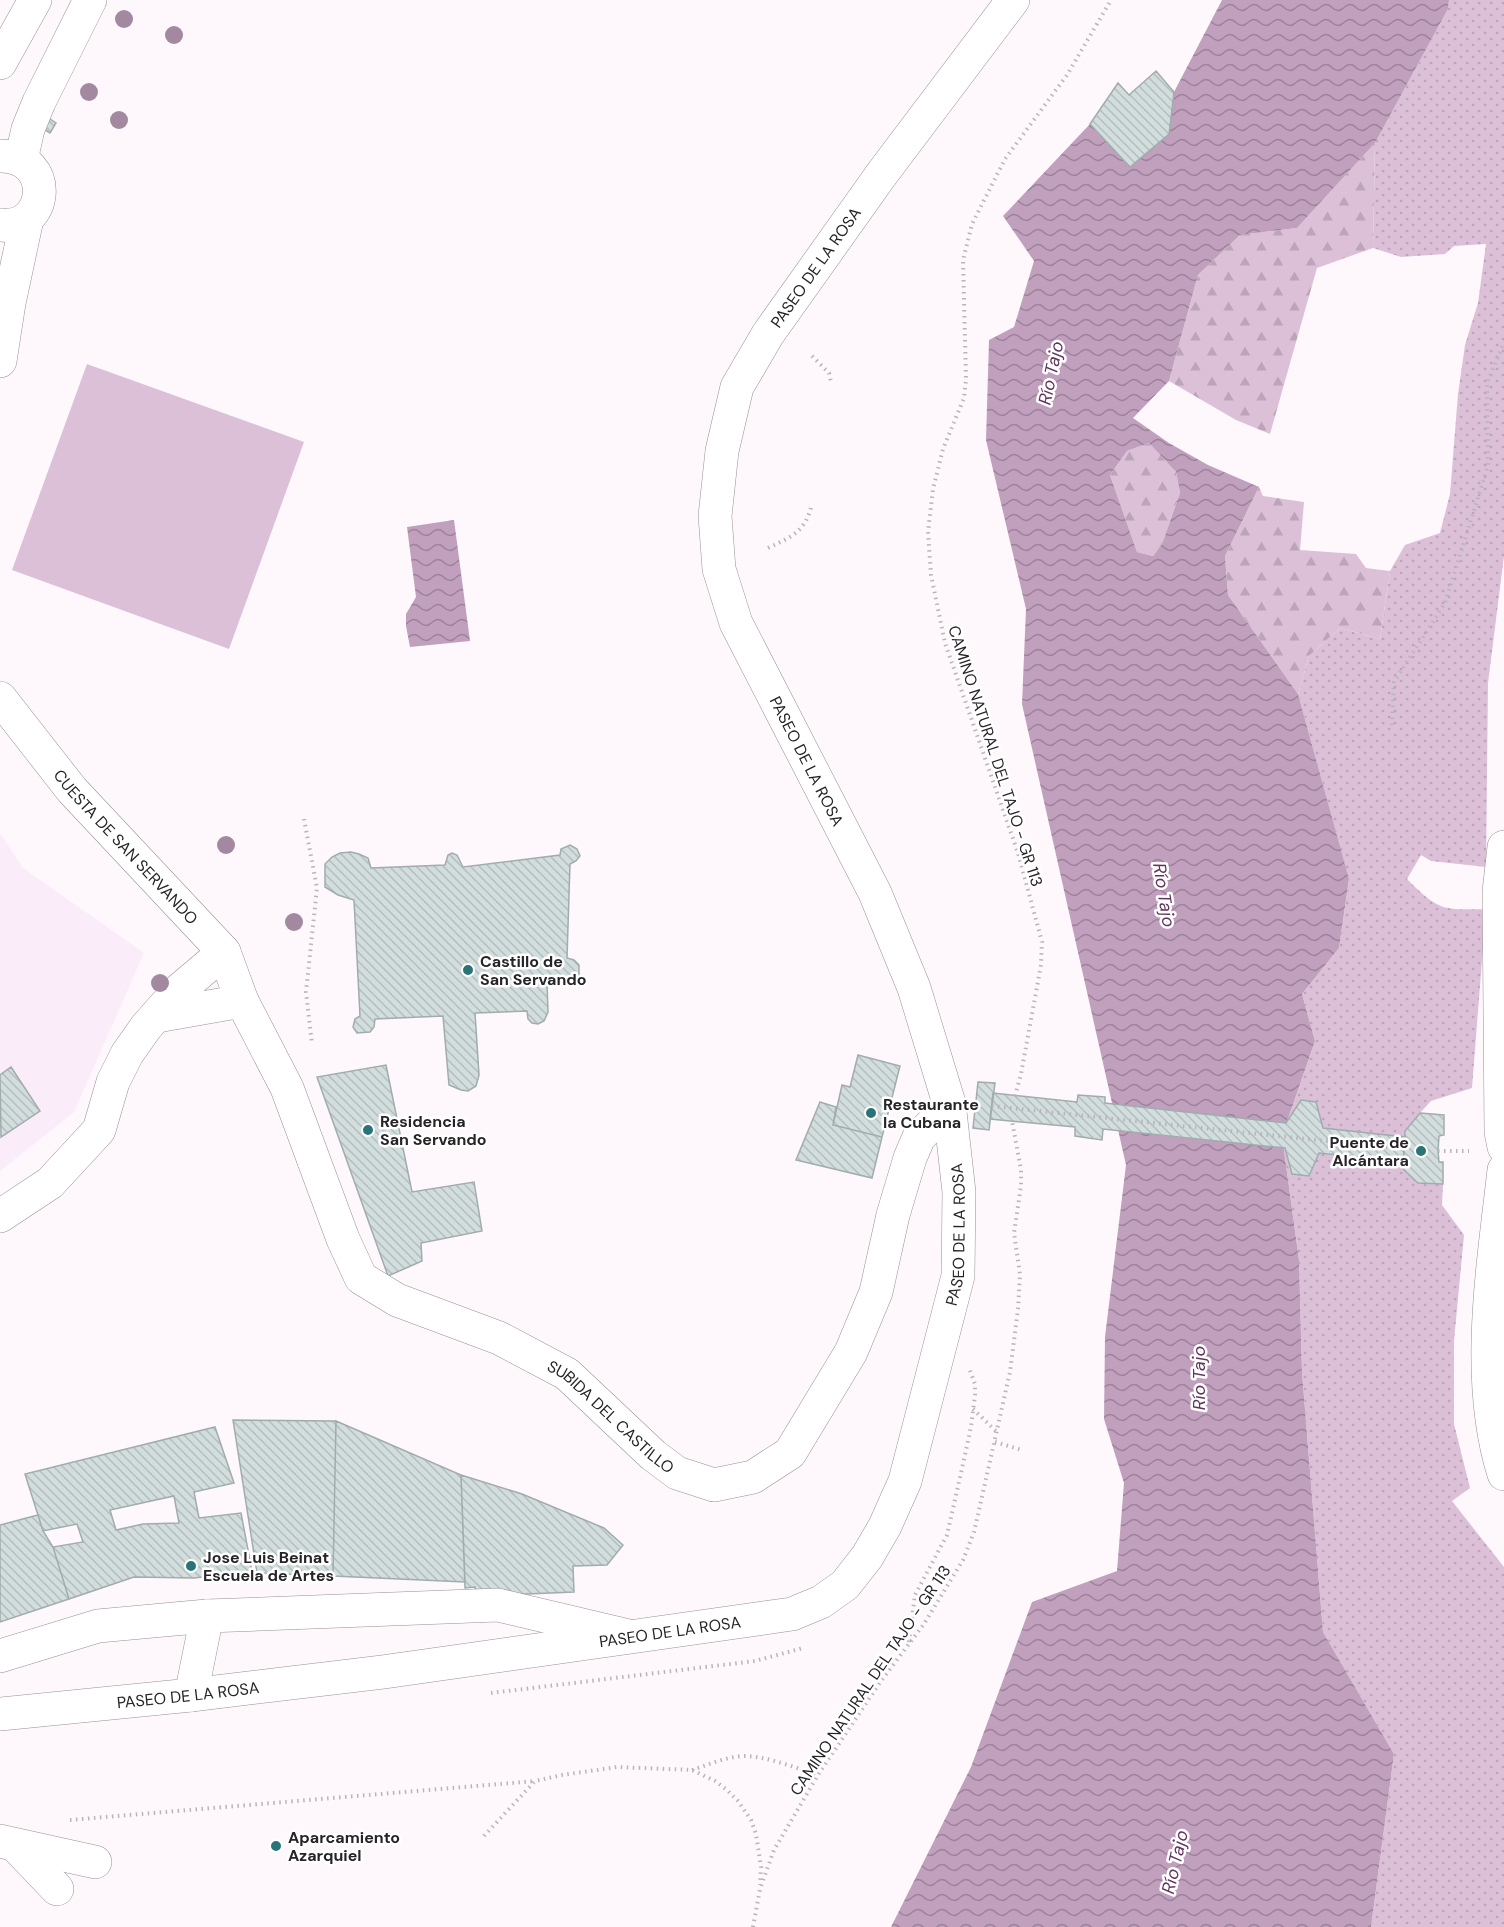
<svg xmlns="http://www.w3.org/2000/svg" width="1504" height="1927" viewBox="0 0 1504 1927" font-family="'DM Sans',sans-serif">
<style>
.built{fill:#fbecf9}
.grass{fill:url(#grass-dots)}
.forest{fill:url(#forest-firs)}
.pitch{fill:#dcc0d8}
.water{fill:url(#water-waves);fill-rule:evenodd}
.building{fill:url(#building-back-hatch);stroke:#a1acad;stroke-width:1.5;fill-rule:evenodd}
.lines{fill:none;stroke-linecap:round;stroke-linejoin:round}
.minor-casing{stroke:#979096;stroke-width:34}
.major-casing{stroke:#979096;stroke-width:34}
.path{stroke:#b9b4b9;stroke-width:4;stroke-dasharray:1.5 4.5;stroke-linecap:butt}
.minor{stroke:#fff;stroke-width:33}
.major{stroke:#fff;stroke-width:33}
.path-bridge{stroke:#b9b4b9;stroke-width:4;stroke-dasharray:1.5 4.5;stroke-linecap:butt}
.tree{fill:#a389a0}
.poi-dot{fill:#2a7479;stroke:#fff;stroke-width:2}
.labels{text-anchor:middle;stroke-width:5;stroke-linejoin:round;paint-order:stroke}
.street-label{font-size:16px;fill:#272427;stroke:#fff}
.poi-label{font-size:16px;font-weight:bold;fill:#272427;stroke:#fff;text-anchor:start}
.water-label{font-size:18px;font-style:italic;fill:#61365e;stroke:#fff}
</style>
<defs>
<pattern id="grass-dots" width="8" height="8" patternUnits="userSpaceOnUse" patternTransform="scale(1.5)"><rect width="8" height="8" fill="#dcc0d8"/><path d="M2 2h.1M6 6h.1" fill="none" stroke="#bda5b9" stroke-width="1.8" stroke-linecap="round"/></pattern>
<pattern id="forest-firs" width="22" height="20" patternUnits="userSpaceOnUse" patternTransform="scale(1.5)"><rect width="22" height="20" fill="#dcc0d8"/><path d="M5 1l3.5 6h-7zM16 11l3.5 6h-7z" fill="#bda5b9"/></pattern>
<pattern id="water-waves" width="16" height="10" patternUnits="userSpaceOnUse" patternTransform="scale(1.5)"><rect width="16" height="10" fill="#c0a0bd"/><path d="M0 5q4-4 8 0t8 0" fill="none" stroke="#9c829a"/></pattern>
<pattern id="building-back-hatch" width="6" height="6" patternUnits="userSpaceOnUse" patternTransform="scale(1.5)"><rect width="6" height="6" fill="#d2ddde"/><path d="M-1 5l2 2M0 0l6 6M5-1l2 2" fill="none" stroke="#b4bebe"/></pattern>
</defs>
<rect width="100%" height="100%" fill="#fef8fd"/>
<path class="built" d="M0,833l23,35 121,85 -70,159 -74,59z"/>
<path class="grass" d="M1449,0h55v556l-16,127 -2,184 -55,-6 -10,-6 -14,24c32,32 35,31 79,30l-14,179 -41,13 -11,12 -15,18 -2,38 15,14 25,1 -1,21 22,30 -10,106v83l16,64 -18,13 52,66v360h-133l23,-173 -71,-122 -21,-260 -3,-112 -17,-124 33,-95 -13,-47 37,-46 10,-68 -51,-186 11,-38 31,-28 40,11 10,-68 15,-26 35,-12 10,-39 8,-100 7,-49 13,-42 8,-59 -32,2 -9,8 -44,3 -28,-9 2,-105 73,-134z"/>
<path class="forest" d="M1375,143l-2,105 -56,20 -47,166 -34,-14 -67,-39 29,-106 42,-40 57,-7z
M1149,443l27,29 4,21 -18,51 -9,12 -16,-4 -27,-77 17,-24z
M1259,487l4,9 41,6 -4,48 56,4 10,14 24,3 -10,68 -40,-11 -31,28 -11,38 -70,-99 -3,-39z"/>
<path class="pitch" d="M87,364l217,78 -75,207 -217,-79z"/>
<path class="water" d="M1222,0h227l-1,9 -73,134 -78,85 -57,7 -42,40 -29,106 -36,37 36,25 39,22 51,22 -34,69 3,39 70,99 51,185 -10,69 -37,46 13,47 -33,95 17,124 3,112 21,260 71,122 -23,173h-480l80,-160 61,-165 85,-31 7,-88 -20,-64 1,-82 21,-172 -104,-461 4,-95 -40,-169 3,-100 25,-13 20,-66 -31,-45 87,-92 40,43 39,-33 5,-42zM1149,443l27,29 4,21 -18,51 -9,12 -16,-4 -27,-77 17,-24z
M454,520l16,121 -60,6 -4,-21v-12l10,-17 -9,-70z"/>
<path class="building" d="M1156,71l18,21 -5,42 -39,33 -40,-43 28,-41 11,12z
M47,117l9,6 -6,10 -10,-6z
M570,845l7,4 3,7 -4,5 -6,3 -3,94 7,2 5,5v11l-7,4 -25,2 1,30 -4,9 -6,3 -6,-1 -4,-4 -1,-8 -52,2 4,62 -3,11 -8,5 -7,-1 -12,-5 -6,-69 -68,3 -1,8 -4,5 -13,1 -4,-6 2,-8 5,-3 -6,-116 -16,-5 -13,-8v-23l7,-7 8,-4 11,-1 8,2 9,4 3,10 74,-3 3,-10 4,-2 5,2 6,12 97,-12 1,-6z
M858,1055l42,11 -18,71 -49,-12 9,-40 8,2z
M386,1065l26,127 62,-10 8,49 -61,12 1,18 -34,15 -71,-199z
M11,1067l29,44 -39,26 -1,-62z
M978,1082l17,1 -6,47 -16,-2z
M993,1093l84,9 1,-7 27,2v6l181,20 15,-23 15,2 7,26 82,9 -2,25 -84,-9 -10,23 -17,-2 -7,-26 -182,-19 -1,11 -27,-4v-9l-85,-8z
M820,1102l16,5 -3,18 49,12 -10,41 -76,-18z
M1420,1113l24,2v20l-5,1 -1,15 1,11h4v22l-25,-1 -15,-14 2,-38z
M233,1420l103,1 -3,155 -76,-3z
M336,1421l125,54 4,107 -132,-6z
M215,1427l19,56 -40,9 5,26 42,-5 11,58 -58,7 -60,-1 -65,22 -16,-52 30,-5 -6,-18 -34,7 -18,-57zM174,1496l5,27 -36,1 -27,6 -6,-20z
M461,1475l61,19 82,34 19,17 -16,20 -34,1 1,26 -98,4 -1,-9 -10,1z
M38,1515l5,16 10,16 16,52 -69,23v-97z"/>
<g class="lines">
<defs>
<g id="minor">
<path d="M0,63l35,-63"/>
<path d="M21,160l7,-31 11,-27 51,-102"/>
<path d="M0,225c49,6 55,-68 2,-69"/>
<path d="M0,361l9,-58 18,-84"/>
<path id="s1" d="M0,698l72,92 152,162 18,49 45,87 56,151 18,39 36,22 102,38 68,36 86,81 24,18 37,12 39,-8 37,-24 61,-101 25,-60 17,-77 17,-57 9,-21 14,-14 17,-3"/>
<path d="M1504,847l-5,45 2,240 3,15"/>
<path d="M157,1016l85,-15"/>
<path d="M1504,1170c-11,98 -30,210 0,304"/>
<path d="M0,1216l50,-33 49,-53 14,-48 14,-28 19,-27 31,-35 47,-40"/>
<path d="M0,1656l98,-30 109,-10 291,-11 131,31"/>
<path d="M191,1695l16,-79"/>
<path d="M0,1841l95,21"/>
<path d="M15,1845l42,44"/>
</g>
<g id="major">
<path id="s2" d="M0,1714l191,-19 192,-23 409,-58 29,-12 24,-17 22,-28 18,-31 20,-45 53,-205 1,-84 -10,-89 -35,-115 -39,-95 -139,-270 -17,-54 -4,-53 7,-65 15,-64 31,-53 113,-159 132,-175"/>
</g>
</defs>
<use href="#minor" class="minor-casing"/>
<use href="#major" class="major-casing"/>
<path class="path" d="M812,356l17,17 2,9
M768,548c25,-12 37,-16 44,-44
M1392,725l2,-43 51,-79 43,-137 -1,-83 17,-41
M304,819l13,69 -11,104 6,52
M1015,1096l6,-22 20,-109 1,-23 -24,-89 -73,-210 -14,-68 -3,-43 5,-43 10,-40 21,-51 2,-19 -3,-119 9,-36 33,-65 62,-84 44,-75
M1438,1151h31
M973,1409l24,23
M995,1442l27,8
M909,1642l6,-47 32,-60 14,-62 10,-46 4,-32v-11l-6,-16
M491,1693l264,-32 48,-13
M692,1770c18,-6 36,-14 54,-14 24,1 49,12 72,19
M70,1820l465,-39
M484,1836l51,-55 27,-6 55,-8 75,3 23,11 12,9 11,11 13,19 5,14 5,33 -1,18
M753,1927l7,-38 14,-39 44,-75 63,-94 43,-57 39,-64 11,-28 36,-160 8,-63 2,-35 -6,-41 7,-47v-16l-9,-49"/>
<use href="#minor" class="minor"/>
<use href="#major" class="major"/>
<path class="path-bridge" d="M992,1106l411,43"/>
</g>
<g class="tree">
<circle cx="124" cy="19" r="9"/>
<circle cx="174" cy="35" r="9"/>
<circle cx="89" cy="92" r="9"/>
<circle cx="119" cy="120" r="9"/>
<circle cx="226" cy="845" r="9"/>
<circle cx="294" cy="922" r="9"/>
<circle cx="160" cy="983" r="9"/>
</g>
<g class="poi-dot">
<circle cx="468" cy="970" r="6"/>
<circle cx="871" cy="1113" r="6"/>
<circle cx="368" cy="1130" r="6"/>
<circle cx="1421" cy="1151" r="6"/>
<circle cx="191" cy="1566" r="6"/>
<circle cx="276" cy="1846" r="6"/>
</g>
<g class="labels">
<g class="street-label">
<text dy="6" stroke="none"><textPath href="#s2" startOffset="2276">PASEO DE LA ROSA</textPath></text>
<text transform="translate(996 756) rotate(72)" y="6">CAMINO NATURAL DEL TAJO - GR 113</text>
<text transform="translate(807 761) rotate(63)" y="6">PASEO DE LA ROSA</text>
<text dy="6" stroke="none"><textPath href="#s1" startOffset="195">CUESTA DE SAN SERVANDO</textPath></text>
<text dy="6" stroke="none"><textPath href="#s2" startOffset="1233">PASEO DE LA ROSA</textPath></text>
<text dy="6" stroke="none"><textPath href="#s1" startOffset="982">SUBIDA DEL CASTILLO</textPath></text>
<text dy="6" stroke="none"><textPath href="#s2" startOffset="675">PASEO DE LA ROSA</textPath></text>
<text transform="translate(870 1680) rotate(-56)" y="6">CAMINO NATURAL DEL TAJO - GR 113</text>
<text dy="6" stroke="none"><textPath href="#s2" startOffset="189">PASEO DE LA ROSA</textPath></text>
</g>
<g class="poi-label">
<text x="480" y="967">Castillo de<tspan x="480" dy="18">San Servando</tspan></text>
<text x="883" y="1110">Restaurante<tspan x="883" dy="18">la Cubana</tspan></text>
<text x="380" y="1127">Residencia<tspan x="380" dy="18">San Servando</tspan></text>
<text x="1409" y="1148" text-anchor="end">Puente de<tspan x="1409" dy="18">Alcántara</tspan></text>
<text x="203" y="1563">Jose Luis Beinat<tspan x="203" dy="18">Escuela de Artes</tspan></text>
<text x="288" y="1843">Aparcamiento<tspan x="288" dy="18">Azarquiel</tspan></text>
</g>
<g class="water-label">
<text transform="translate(1051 373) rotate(-78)" y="6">Río Tajo</text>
<text transform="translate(1164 895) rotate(81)" y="6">Río Tajo</text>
<text transform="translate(1199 1378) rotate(-90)" y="6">Río Tajo</text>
<text transform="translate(1175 1862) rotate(-77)" y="6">Río Tajo</text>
</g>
</g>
</svg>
